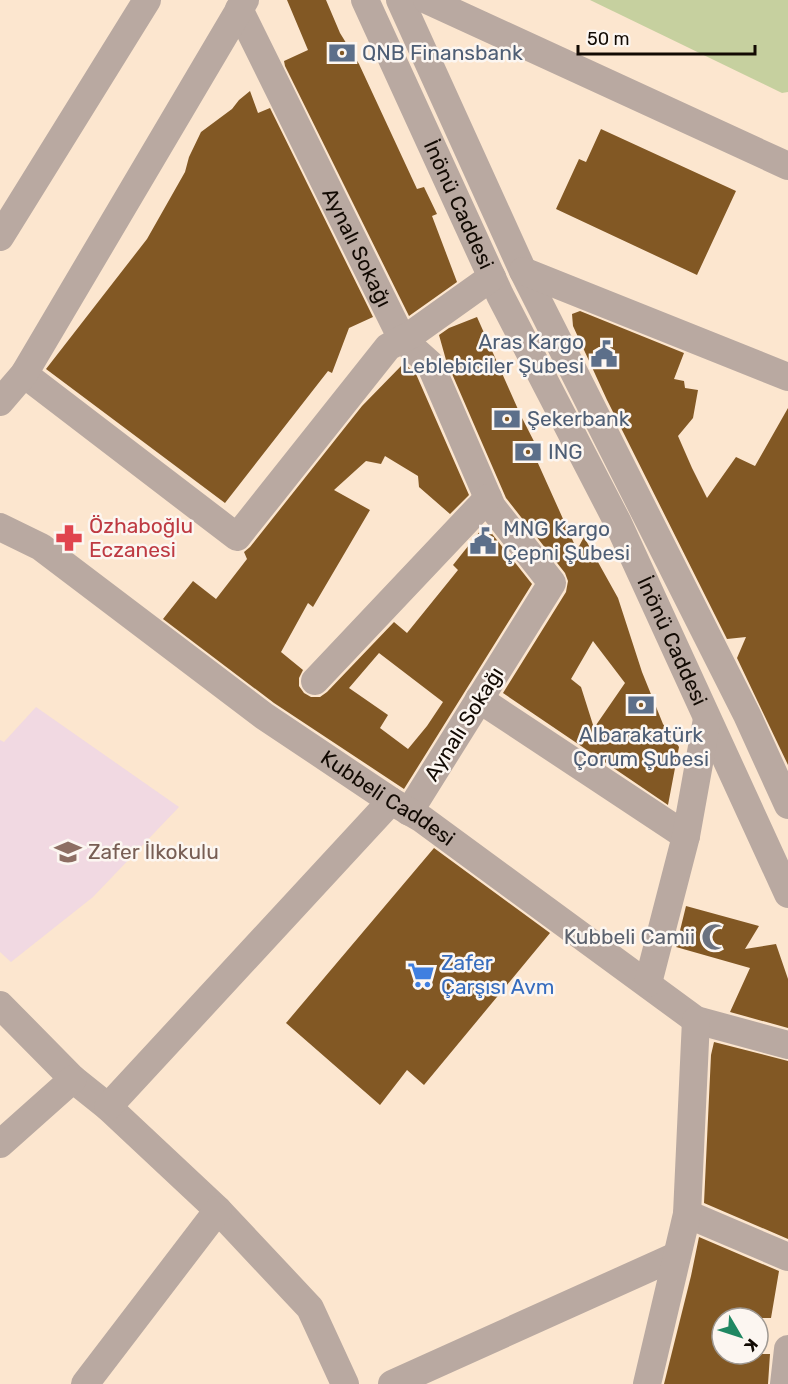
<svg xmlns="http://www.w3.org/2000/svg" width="788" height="1384" viewBox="0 0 788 1384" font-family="Rubik,sans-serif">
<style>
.education{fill:#f1d9e2}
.green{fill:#c6d09f}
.building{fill:#825824;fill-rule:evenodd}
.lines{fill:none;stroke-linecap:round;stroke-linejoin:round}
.minor{stroke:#b9a9a1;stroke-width:28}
.labels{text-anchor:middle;stroke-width:5;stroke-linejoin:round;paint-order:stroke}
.service-label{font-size:21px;fill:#4e5e75;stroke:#fcf6f1;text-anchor:start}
.street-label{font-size:21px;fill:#120a03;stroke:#fcf6f1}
.health-label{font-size:21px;fill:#be3a42;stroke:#fcf6f1;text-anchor:start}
.education-label{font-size:21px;fill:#785e54;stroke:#fcf6f1;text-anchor:start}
.worship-label{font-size:21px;fill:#5b616d;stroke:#fcf6f1;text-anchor:end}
.shop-label{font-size:21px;fill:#366cbe;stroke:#fcf6f1;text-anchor:start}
</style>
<rect width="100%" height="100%" fill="#fce6cf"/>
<path class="education" d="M36,707l143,100 -86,90 -82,65 -11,-10v-212l4,2z"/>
<path class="green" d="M590,0h198v92l-6,1z"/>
<path class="building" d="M287,0h39l14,33 19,31 58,125 7,-2 13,27 -5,2 25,66 -48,34 -124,-250 -1,-5 24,-11z
M250,91l8,22 12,-5 103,209 -24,11 -17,45 -4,-2 -103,132 -179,-134 101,-130 38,-67 4,-15 12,-25 31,-23 7,-9z
M601,129l135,62 -39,84 -141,-66 23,-50 7,3z
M580,311l104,42 -10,26 10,2 1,7 13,2 -5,28 -15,18 14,32 15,30 29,-41 19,9 33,-58v357l-51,-107 9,-21 -19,2 -120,-239 -34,-74 -1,-12z
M477,317l44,99 21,41 -5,4 40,89 7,-13 34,61 24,74 21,52 16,23 -11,58 -165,-112 63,-101 2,-11 -3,-8 -59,-75 -60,-138 -7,-25 10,-7zM593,641l32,42 -31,45 -13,-41 -10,-8z
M404,363l12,11 53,121 -19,19 -31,-27 -1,-11 -33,-20 -4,8 -15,-3 -32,29 36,20 -57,97 -5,-4 -27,49 22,18 -4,8v8l5,7 7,4h9l7,-5 67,-70 13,11 51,-63 -5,-5 32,-40 47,59 -128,205 -130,-86 -111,-84 30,-38 23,18 31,-40 -3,-7 6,-5 112,-141zM379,653l64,49 -16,24 -19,23 -28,-21 8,-13 -39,-27z
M434,848l116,85 -126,152 -17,-15 -27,35 -94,-82z
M686,906l73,20 -14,23 31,-5 12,35v49l-58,-16 20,-44 -74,-21z
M714,1042l74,19v178l-84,-36 7,-148z
M699,1237l80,34 -8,47h-49v36h48l-2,30h-104l27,-108z"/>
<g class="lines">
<g class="minor">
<path id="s1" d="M365,0l135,295 118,228 170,371"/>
<path d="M400,0l123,271 224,444 41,90"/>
<path d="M427,0l361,166"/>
<path id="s2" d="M239,9l163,330 28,25 62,143 60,76 -143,229"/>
<path d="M0,237l147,-237"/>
<path d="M523,271l265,106"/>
<path d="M24,374l213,163 151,-190 24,-13 80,-57"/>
<path d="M0,402l24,-28 221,-374"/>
<path id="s3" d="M0,527l41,20 223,169 127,85 31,18 274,201 92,25"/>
<path d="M315,681l173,-183"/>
<path d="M479,699l207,137"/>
<path d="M648,983l38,-147 21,-117"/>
<path d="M0,1005l73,74 35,28 110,103 92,98 35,76"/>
<path d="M108,1107l283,-306"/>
<path d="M0,1144l73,-65"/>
<path d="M687,1214l101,43"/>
<path d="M85,1384l133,-174"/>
<path d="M392,1384l284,-128"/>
<path d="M647,1384l40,-170 9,-194"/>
<path d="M784,1384l4,-35"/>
</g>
</g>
<defs>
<symbol id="bank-bare" viewBox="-9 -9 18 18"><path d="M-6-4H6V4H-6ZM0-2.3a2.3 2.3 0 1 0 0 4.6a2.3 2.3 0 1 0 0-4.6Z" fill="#5c6f8a" stroke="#fcf6f1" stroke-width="2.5" paint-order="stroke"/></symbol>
<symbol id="civic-bare" viewBox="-9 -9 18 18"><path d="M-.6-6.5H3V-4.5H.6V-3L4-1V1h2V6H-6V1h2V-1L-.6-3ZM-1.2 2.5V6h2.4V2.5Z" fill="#5c6f8a" stroke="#fcf6f1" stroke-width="2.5" paint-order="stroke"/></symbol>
<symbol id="pharmacy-bare" viewBox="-9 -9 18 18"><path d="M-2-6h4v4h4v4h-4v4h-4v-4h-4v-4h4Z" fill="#e0444e" stroke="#fcf6f1" stroke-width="2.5" paint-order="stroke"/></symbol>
<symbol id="school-bare" viewBox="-9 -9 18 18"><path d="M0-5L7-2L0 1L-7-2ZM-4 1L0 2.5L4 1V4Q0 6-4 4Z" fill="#8d6e63" stroke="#fcf6f1" stroke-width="2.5" paint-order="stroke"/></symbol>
<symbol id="mosque-bare" viewBox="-9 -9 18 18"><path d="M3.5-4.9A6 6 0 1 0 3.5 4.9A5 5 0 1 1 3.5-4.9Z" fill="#6b7280" stroke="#fcf6f1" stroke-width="2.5" paint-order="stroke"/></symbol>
<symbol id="supermarket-bare" viewBox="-9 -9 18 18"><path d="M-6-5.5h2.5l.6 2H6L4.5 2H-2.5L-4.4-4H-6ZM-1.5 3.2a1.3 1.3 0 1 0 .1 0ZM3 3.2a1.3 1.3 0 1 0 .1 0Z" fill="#3f7fe0" stroke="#fcf6f1" stroke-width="2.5" paint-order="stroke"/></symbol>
</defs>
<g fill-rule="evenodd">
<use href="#bank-bare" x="323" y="34" width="38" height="38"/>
<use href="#civic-bare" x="585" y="335" width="38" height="38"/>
<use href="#bank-bare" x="488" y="400" width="38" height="38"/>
<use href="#bank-bare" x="509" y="433" width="38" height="38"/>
<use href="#pharmacy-bare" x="50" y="519" width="38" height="38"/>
<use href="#civic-bare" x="464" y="522" width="38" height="38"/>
<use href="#bank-bare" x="622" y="686" width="38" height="38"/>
<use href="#school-bare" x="49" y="833" width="38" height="38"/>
<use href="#mosque-bare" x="696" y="918" width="38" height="38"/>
<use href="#supermarket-bare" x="402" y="956" width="38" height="38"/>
</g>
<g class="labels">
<g class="service-label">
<text x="362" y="60">QNB Finansbank</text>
<text x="584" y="349" text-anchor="end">Aras Kargo<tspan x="584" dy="24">Leblebiciler Şubesi</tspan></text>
<text x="527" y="426">Şekerbank</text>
<text x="548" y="459">ING</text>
<text x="503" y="536">MNG Kargo<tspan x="503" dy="24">Çepni Şubesi</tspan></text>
<text x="641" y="742" text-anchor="middle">Albarakatürk<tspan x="641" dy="24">Çorum Şubesi</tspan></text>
</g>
<g class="street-label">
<text dy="7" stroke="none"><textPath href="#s1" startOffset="225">İnönü Caddesi</textPath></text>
<text dy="7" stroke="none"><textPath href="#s2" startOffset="266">Aynalı Sokağı</textPath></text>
<text dy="7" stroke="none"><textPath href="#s1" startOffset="711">İnönü Caddesi</textPath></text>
<text transform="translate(464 724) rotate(-58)" y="7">Aynalı Sokağı</text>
<text dy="7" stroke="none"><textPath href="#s3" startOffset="474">Kubbeli Caddesi</textPath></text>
</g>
<g class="health-label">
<text x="89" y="533">Özhaboğlu<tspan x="89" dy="24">Eczanesi</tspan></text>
</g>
<g class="education-label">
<text x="88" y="859">Zafer İlkokulu</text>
</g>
<g class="worship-label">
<text x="695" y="944">Kubbeli Camii</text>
</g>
<g class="shop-label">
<text x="441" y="970">Zafer<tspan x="441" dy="24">Çarşısı Avm</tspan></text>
</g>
</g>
<g transform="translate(740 1336) rotate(129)"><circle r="28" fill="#fcf6f1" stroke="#9e9892" stroke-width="1.5"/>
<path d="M0-4.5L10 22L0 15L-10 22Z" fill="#208762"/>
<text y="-9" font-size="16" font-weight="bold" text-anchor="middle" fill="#120a03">K</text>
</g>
<path d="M578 45v9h177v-9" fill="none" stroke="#120a03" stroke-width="3"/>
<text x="587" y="45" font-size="18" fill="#120a03" stroke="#fcf6f1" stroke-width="4.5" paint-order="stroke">50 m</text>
</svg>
